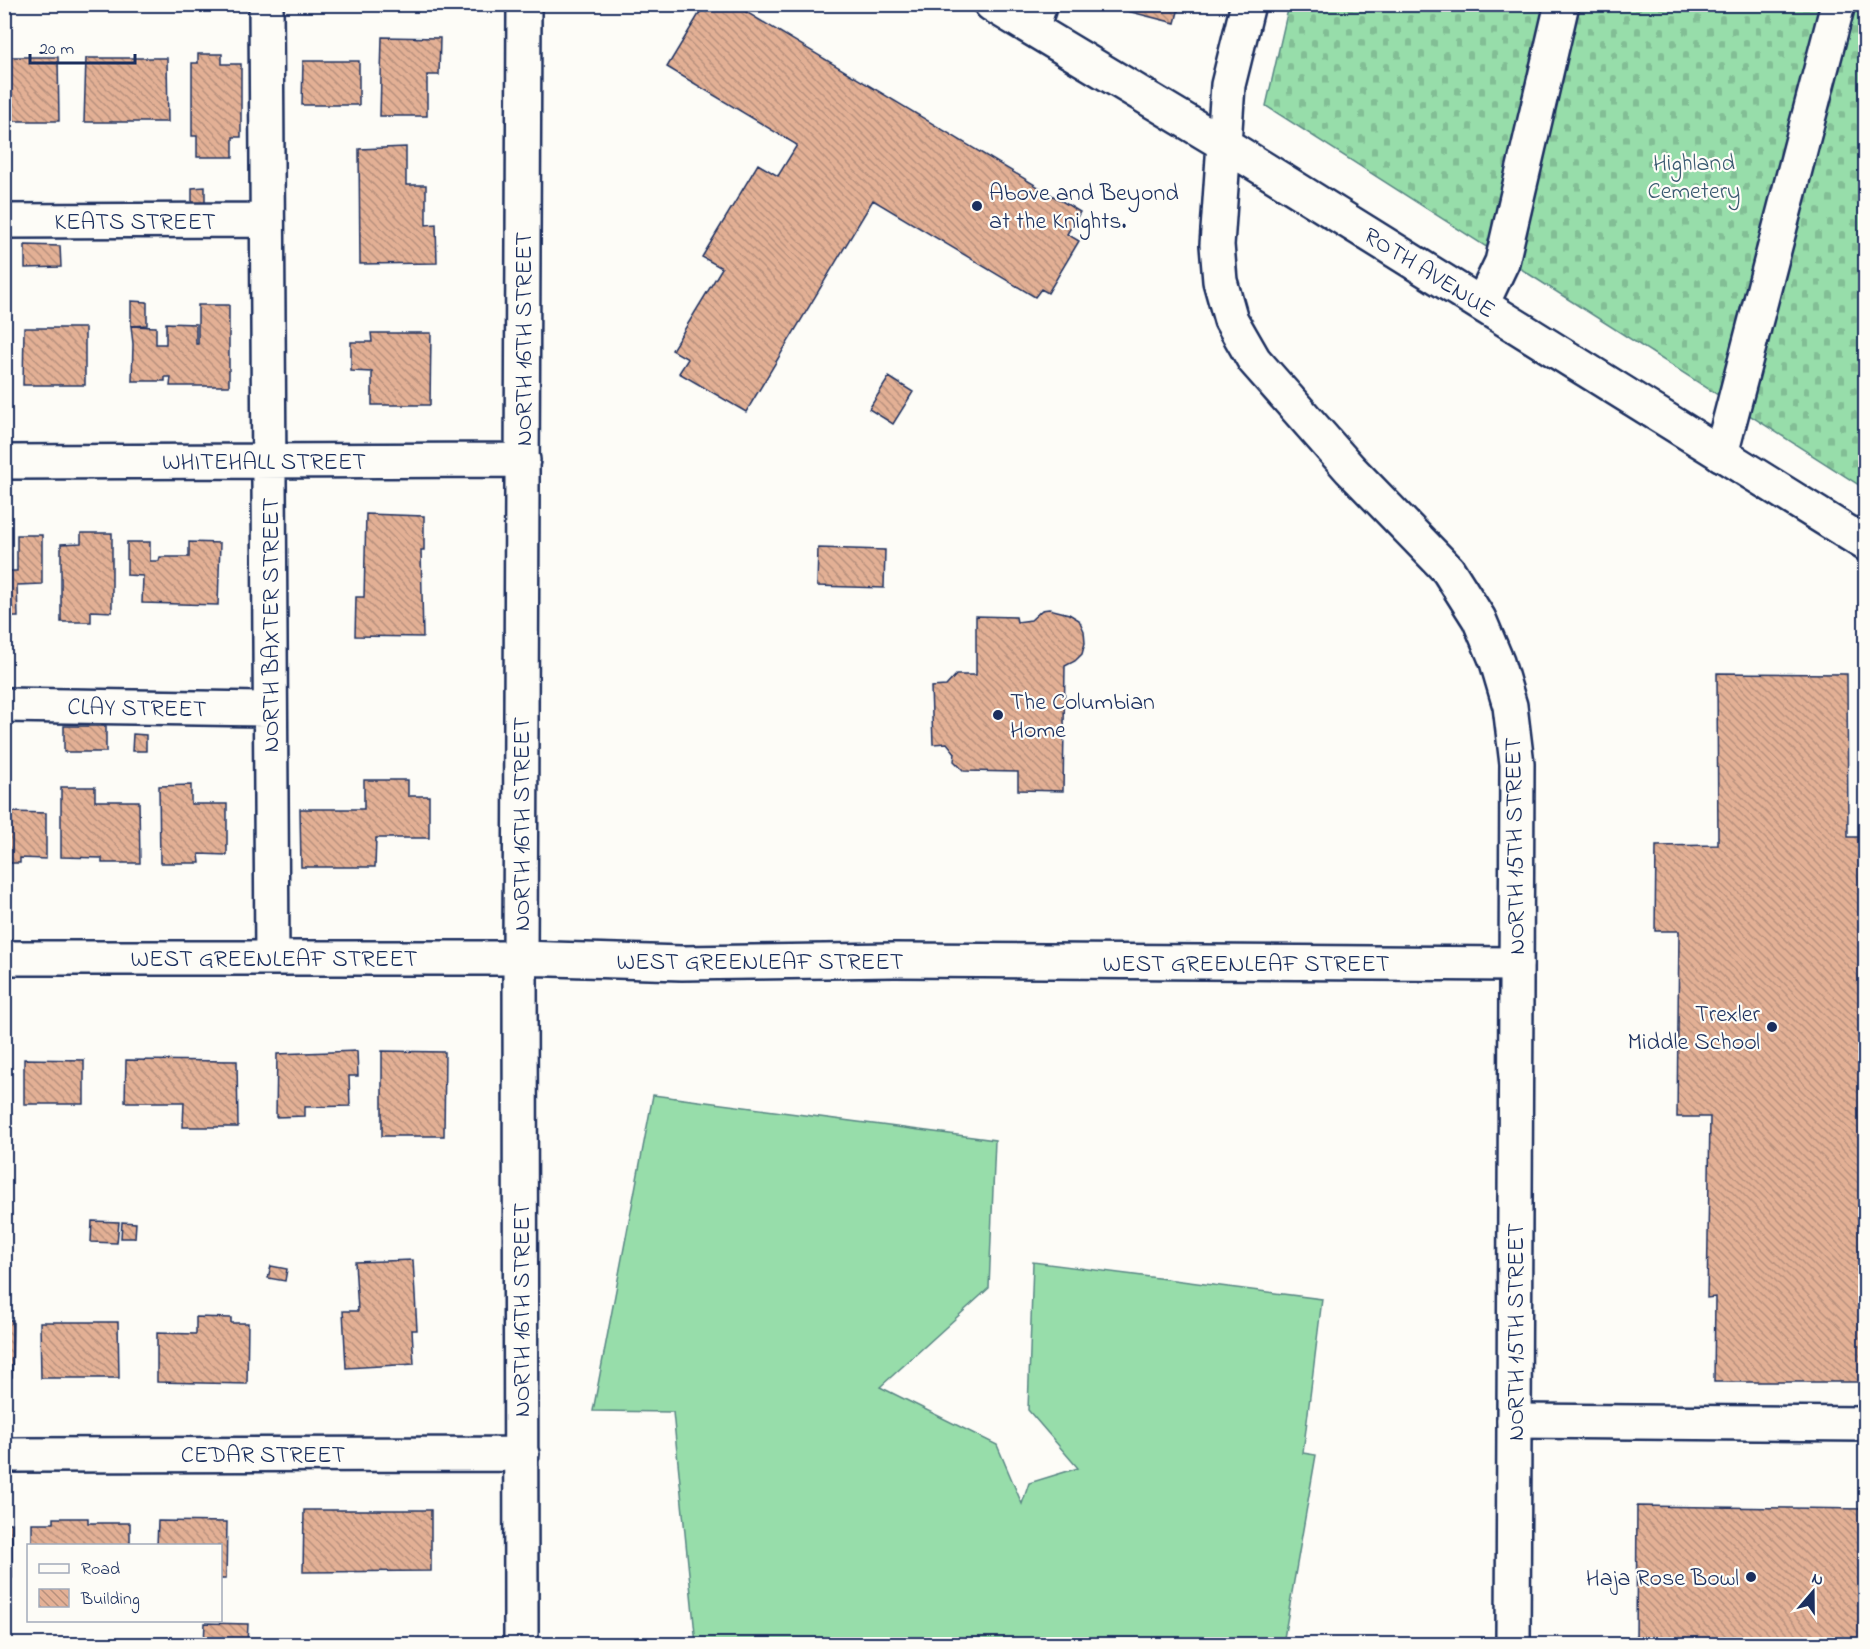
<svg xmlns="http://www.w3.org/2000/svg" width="1870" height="1649" viewBox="0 0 1870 1649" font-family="'Indie Flower',sans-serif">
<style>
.cemetery{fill:url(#cemetery-stones);stroke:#598684;stroke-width:1.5}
.pitch{fill:#97ddaa;stroke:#598684;stroke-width:1.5}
.building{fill:url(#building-back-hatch);stroke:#1b2f5e;stroke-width:1.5}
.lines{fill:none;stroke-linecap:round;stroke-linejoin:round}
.minor-casing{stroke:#1b2f5e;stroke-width:38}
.major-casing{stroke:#1b2f5e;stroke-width:38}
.minor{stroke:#fdfcf7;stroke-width:33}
.major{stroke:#fdfcf7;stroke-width:33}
.poi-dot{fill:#1b2f5e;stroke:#fdfcf7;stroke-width:2}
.labels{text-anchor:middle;stroke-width:4.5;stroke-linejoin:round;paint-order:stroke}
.park-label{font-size:24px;fill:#3a5a71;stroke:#fdfcf7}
.poi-label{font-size:24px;fill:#1b2f5e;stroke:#fdfcf7;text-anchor:start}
.street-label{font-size:24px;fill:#1b2f5e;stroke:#fdfcf7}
</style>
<defs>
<pattern id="cemetery-stones" width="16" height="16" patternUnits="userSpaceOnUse" patternTransform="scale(1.5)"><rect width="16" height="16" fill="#97ddaa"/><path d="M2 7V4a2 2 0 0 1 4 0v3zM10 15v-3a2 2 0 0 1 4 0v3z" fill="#82be95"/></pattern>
<pattern id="building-back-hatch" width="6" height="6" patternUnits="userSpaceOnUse" patternTransform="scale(1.5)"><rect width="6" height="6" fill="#e3b095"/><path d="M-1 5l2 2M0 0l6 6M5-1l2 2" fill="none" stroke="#b7907d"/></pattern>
</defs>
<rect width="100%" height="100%" fill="#fdfcf7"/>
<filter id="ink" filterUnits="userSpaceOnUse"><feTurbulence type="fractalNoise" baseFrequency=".0167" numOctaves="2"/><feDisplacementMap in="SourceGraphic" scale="12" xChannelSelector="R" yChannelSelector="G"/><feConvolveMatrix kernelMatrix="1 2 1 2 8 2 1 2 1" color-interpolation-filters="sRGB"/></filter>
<g filter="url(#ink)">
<path class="cemetery" d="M1289,5h576v484l-599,-383z"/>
<path class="pitch" d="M653,1095l342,45 -6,148 -109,99 117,58 25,59 7,-21 49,-15 -50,-58 5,-148 289,37 -19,154 13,2 -33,189h-587l-23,-232 -80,-1z"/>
<path class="building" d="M705,4h28l347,208 -13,22 12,7 -31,52 -7,-4 -6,8 -162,-97 -127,212 -67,-39 9,-14 -16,-9 50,-82 -20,-11 56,-93 20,12 19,-31 -130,-78z
M1120,4h60l-5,19 -56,-14z
M382,37l58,1 -1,37h-12v41h-47z
M198,54h24v10h19v73h-8v20h-36v-21h-5v-73h6z
M4,57h54l1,64h-55z
M86,58h81l1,64h-84z
M303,61h56v44h-57z
M406,147v38h20v40l10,-1 1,39 -77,1 -1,-115z
M205,187v17l-13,1v-17z
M25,245l35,1 1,21 -36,1z
M131,301l16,1v23l-16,1z
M198,305h31v81h-59l1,-9h-6v4h-33l1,-37 -2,-18 25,1v17h10v-21l30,1v20h2z
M24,328h61v57h-62z
M371,333h60l-1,72h-58v-33l-21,-1v-29h21z
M889,377l24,15 -20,32 -24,-15z
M366,514l58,2v34h-3l2,87 -68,-1 1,-39h8z
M81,533h31v79l-21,-1v11h-30v-78l20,-1z
M17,535h25v49l-25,1 1,32h-14v-63h6v17h7z
M127,542h23v19h9l1,-4h29v-15l31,1 -2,62 -76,-2 1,-27 -16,-1z
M818,548l67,2 -1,38 -67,-2z
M1049,609l20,5 10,6 5,11 1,12 -3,11 -7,7 -10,5 -2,125 -45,-1v-18l-54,-1 -10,-10 1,-8 -8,-10 -14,1 -2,-57 15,-1 10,-11h20v-59l40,1 1,5 14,-2 11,-10z
M1717,673l130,1 1,163h18v545h-152l1,-85 -8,1 3,-181h-33l2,-186h-24l1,-85 62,-1z
M64,726h42v26h-42z
M133,734l13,1v16h-14z
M364,780h44v16h21v42h-53l-1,29h-74l-1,-58h64z
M191,785v19h36v51l-28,-1 1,9h-40l-1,-77z
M61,787h34v14h44l1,62h-38v-5l-41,-1z
M11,812l35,1v46l-26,-1v5h-16v-47h7z
M357,1051l1,25h-9l1,30 -45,1v9l-29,1 1,-63z
M382,1051l63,1 -1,84h-62z
M24,1059l60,1v44h-60z
M126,1060l111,1 1,66h-55l1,-25h-59z
M92,1221l27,1 -2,21 -26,-1z
M122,1222l14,1 -1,15h-14z
M413,1260l4,70h-5l2,34 -68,4 -3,-57h15l-3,-49z
M271,1266l16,3 -2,12 -17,-3z
M196,1317l35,1v5h17l-1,61 -90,-2v-49l39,1z
M4,1320h9l-1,57h-8z
M40,1322h78l1,56h-78z
M1637,1506l229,3v135h-230z
M304,1510h127v61l-128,1z
M54,1518h34v5h42v23h-98v-23h22z
M158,1521l69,1 -1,57h-6v-33h-63z
M4,1523h8v55h-8z
M205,1623l43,1 -1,20h-43z
M359,1641l71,2v1h-71z"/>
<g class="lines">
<defs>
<path id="minor" d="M266,4l6,954
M1032,28l8,-24
M4,221l262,-1
M1482,304l20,-42 60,-258
M1721,454l117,-450
M4,462l519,-2
M4,705l265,4
M4,958h516l162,5 212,-3 622,4
M1514,1421l352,3
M4,1455l518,-1
M521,1644l-1,-686 4,-954"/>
<path id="major" d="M991,4l233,140 642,400
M1248,4l-20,81 -11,160 3,36 11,39 23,40 96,109 98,101 31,49 18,43 13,44 7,58 -4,880"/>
</defs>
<use href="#minor" class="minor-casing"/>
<use href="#major" class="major-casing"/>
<use href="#minor" class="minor"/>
<use href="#major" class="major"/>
</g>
</g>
<g class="poi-dot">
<circle cx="977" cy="206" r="6"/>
<circle cx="998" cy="715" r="6"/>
<circle cx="1772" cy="1027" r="6"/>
<circle cx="1751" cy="1577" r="6"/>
</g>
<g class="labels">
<g class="park-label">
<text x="1694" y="170">Highland<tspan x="1694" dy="28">Cemetery</tspan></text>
</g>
<g class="poi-label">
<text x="989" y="200">Above and Beyond<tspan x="989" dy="28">at the Knights.</tspan></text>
<text x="1010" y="709">The Columbian<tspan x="1010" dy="28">Home</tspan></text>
<text x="1760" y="1021" text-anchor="end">Trexler<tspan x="1760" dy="28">Middle School</tspan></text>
<text x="1739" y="1585" text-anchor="end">Haja Rose Bowl</text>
</g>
<g class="street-label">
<text x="135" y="229">KEATS STREET</text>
<text transform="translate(1430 272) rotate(32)" y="8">ROTH AVENUE</text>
<text transform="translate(523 339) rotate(-90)" y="8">NORTH 16TH STREET</text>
<text x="264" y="469">WHITEHALL STREET</text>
<text transform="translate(270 625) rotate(-90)" y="8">NORTH BAXTER STREET</text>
<text transform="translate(137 707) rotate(1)" y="8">CLAY STREET</text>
<text transform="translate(521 824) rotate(-90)" y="8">NORTH 16TH STREET</text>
<text transform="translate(1514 846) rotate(-91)" y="8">NORTH 15TH STREET</text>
<text x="274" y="966">WEST GREENLEAF STREET</text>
<text x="760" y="969">WEST GREENLEAF STREET</text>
<text x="1246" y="971">WEST GREENLEAF STREET</text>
<text transform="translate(521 1310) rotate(-90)" y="8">NORTH 16TH STREET</text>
<text transform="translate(1515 1332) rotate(-90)" y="8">NORTH 15TH STREET</text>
<text x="263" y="1462">CEDAR STREET</text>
</g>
</g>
<rect width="1870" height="1649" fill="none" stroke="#fdfcf7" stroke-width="24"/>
<rect x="12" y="12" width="1846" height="1625" fill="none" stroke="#1b2f5e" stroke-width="2" filter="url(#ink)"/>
<rect x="27" y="1544" width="195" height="78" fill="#fdfcf7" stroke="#a3aaba" stroke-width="1.5"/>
<rect x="39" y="1564" width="30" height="9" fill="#fdfcf7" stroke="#a3aaba" stroke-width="1.5"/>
<text x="81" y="1574" font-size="18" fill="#1b2f5e">Road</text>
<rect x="39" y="1589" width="30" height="18" fill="url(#building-back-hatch)" stroke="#a3aaba" stroke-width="1.5"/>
<text x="81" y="1604" font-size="18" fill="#1b2f5e">Building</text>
<g transform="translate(1813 1592) rotate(20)" stroke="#fdfcf7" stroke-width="4.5" paint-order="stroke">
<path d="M0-4.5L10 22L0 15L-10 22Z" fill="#1b2f5e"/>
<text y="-9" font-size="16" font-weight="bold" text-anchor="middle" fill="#1b2f5e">N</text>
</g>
<path d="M30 54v9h105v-9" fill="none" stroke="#1b2f5e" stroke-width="3"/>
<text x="39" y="54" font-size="18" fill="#1b2f5e" stroke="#fdfcf7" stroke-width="4.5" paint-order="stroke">20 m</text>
</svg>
